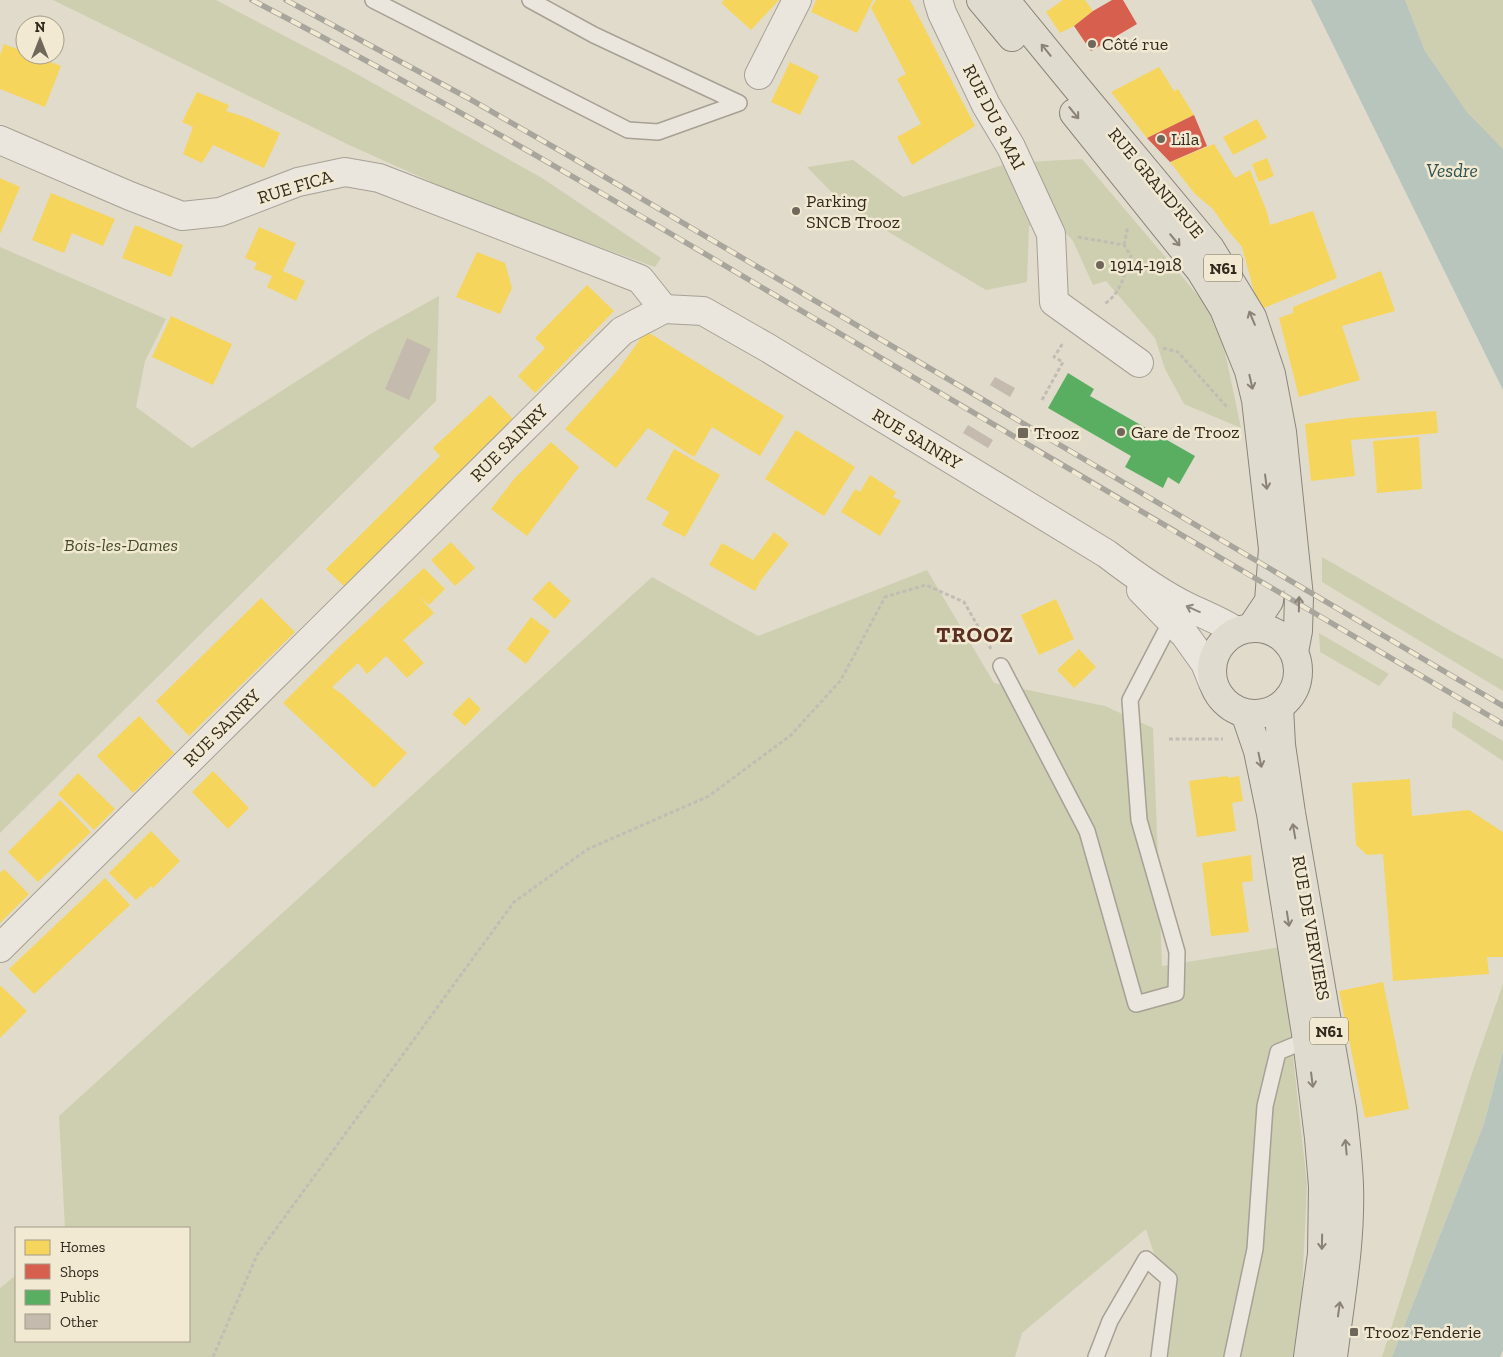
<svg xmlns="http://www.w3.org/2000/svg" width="1503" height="1357" viewBox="0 0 1503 1357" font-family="'Zilla Slab',serif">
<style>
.green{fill:#cecfb0}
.water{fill:#b7c5bc}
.homes{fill:#f6d55c}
.shops{fill:#d6604d}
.public{fill:#5aae61}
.building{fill:#c4baad}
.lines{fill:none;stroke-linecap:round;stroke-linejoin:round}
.service-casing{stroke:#a6a095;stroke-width:18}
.minor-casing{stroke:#a6a095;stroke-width:30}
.tertiary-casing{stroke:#a6a095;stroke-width:30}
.primary-casing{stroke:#8b857b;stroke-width:30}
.path{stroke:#c2bdb4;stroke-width:3;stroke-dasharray:4 2.5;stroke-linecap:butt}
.service{stroke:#eae6dd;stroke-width:15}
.minor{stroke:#eae6dd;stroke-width:28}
.tertiary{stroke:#eae6dd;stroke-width:28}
.primary{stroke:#e0dbcf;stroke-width:28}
.rail-casing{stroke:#a8a59d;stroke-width:5.5}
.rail{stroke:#f1e9d2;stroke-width:4;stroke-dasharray:11;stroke-linecap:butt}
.oneway{stroke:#8a8276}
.oneway2{stroke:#8e887e}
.poi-dot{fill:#70675b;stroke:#f1e9d2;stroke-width:2}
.labels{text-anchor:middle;stroke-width:5;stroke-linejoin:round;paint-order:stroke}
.shield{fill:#f1e9d2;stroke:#6c6354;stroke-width:1}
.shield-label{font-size:16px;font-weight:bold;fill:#33291e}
.poi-label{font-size:18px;fill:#33291e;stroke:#f1e9d2;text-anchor:start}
.street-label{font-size:18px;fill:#33291e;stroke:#f1e9d2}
.park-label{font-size:18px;font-style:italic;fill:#434d27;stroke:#f1e9d2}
.water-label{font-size:19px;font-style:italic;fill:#2f5150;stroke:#f1e9d2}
.district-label{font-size:22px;font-weight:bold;letter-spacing:1px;fill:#5b3022;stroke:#f1e9d2}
</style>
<rect width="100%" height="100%" fill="#e1dbcb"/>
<path class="green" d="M53,0h163l130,68 196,110 119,80 -6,9 -172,-62 -134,-60z
M1405,0h98v149l-36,-37 -42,-61z
M1082,159l136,160 23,109 -57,-24 -19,-35 -10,-31 -49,-57 -13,4 -20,-44 -18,-20 -26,5 -2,56 -41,8 -109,-65 -36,-23 -34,-35 46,-7 50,37 106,-34z
M0,247l166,72 -21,42 -9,46 56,41 180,-115 67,-37 -3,105 -436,432z
M1322,557l127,73 54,29v32l-181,-109z
M927,570l67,113 111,23 48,22 9,238 119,-19 26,237 -8,173h-136l9,-48 -26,-80 -124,104 -7,24h-1015v-69l16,-13v66h173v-113h-124l-6,-112 593,-539 106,59z
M1319,633l70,41 -10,12 -59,-34z
M1453,711l50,30v20l-51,-34z
M1503,984v67l-19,73 -92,233h-10l91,-287z"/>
<path class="water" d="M1311,0h94l20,51 42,61 36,37v241z
M1503,1051v299l-3,7h-108l92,-233z"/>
<path class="homes" d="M724,0h55l-28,30 -30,-27z
M816,0h57l-16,33 -46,-21z
M876,0h34l65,126 -63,39 -15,-28 24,-13 -24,-45 9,-5 -35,-66z
M1063,0h22l8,11 -19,15 -14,7 -14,-21z
M4,44l21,8v3h8l28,11 -16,41 -45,-18v-34z
M790,62l29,14 -19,39 -29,-13z
M1159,67l15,24 4,-2 16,26 -47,23 -36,-46z
M197,92l32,13 -3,6 19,6 35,16 -16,35 -51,-23 -11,18 -19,-9 10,-27 -11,-5z
M1257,119l10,19 -34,17 -10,-18z
M1214,144l21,34 15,-8 17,42 3,13 43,-14 24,67 -78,32 -17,-63 -16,-19 -13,-19 -18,-15 -25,-32z
M1267,158l7,18 -15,6 -7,-18z
M0,178l20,9 -20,47z
M51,193l64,26 -12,27 -31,-13 -8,20 -32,-13z
M135,225l48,20 -12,32 -49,-19z
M259,227l37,16 -13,28 22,10 -9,20 -29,-14 5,-11 -18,-7 3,-6 -12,-5z
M477,252l28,11 7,25 -12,26 -44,-17z
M1381,271l14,40 -53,15 18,54 -61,17 -20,-79 14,-5v-6z
M587,285l27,26 -79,82 -17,-17 27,-28 -10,-10z
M171,316l61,28 -19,41 -61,-28z
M646,331l138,85 -24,40 -48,-29 -18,30 -46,-29 -32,40 -51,-39 53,-59z
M490,395l23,24 -169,167 -18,-17 114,-113 -7,-8z
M1436,411l2,22 -87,7 4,36 -44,5 -6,-57 45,-6z
M796,430l59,37 -31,49 -59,-37z
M1419,437l3,52 -45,4 -4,-52z
M551,442l28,25 -52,69 -36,-27 23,-30z
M674,449l46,26 -35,62 -23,-12 7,-13 -23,-13z
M870,475l26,17 -3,5 8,4 -21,35 -39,-24 14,-23 5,3z
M774,532l15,12 -28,36 -6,11 -46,-26 13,-22 31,17z
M451,542l24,26 -20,18 -24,-26z
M424,568l21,21 -16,16 -10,-9 15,17 -31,27 21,23 -17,15 -21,-22 -19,18 -9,-11 -26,24 11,8 64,58 -33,35 -91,-85 58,-58z
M549,581l22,20 -16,18 -23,-20z
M261,598l34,34 -106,104 -33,-35z
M1056,599l18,40 -35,16 -18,-40z
M531,617l19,14 -24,33 -19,-15z
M1079,649l17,18 -22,21 -17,-18z
M469,697l12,12 -16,17 -13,-12z
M139,716l35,37 -41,40 -36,-37z
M213,771l36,37 -21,21 -36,-37z
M78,773l37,36 -21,21 -36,-36z
M1228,776v2l11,-2 4,25 -11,2 4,28 -39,6 -8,-56z
M1410,779l2,37 57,-6 34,22v125h-16l2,17 -96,7 -10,-127 -16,1 -11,-10 -4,-62z
M60,800l31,32 -53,50 -30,-30z
M151,831l29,30 -27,27 -2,-2 -15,14 -27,-27z
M1251,855l2,26 -11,1 7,50 -38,4 -9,-73z
M4,869l25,25 -29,29v-50z
M105,878l25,27 -96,89 -25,-25z
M1383,982l26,127 -44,9 -26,-127z
M1,986l26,25 -27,27v-51z"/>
<path class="shops" d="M1112,0h11l14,24 -46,27 -17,-25 19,-15z
M1194,115l13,31 -37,16 -23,-24z"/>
<path class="public" d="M1068,373l26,16 -4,7 105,60 -16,28 -11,-7 -5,11 -38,-21 6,-11 -83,-48z"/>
<path class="building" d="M407,338l24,11 -22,51 -24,-11z
M995,377l20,11 -5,9 -20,-12z
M968,425l25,15 -5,8 -25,-15z"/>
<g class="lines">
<defs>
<path id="service" d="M373,0l255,130 30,2 81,-29 -145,-68 -64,-35
M1001,666l86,165 49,173 40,-11 1,-41 -38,-132 -9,-120 41,-79
M1096,1357l14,-36 36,-62 23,20 -10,78
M1232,1357l23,-108 10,-143 13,-54 29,-12"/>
<path id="minor" d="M938,0l4,13 44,92 25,42 40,87 3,68 85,61
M759,75l38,-75
M0,140l130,56 52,20 38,-4 78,-30 47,-10 34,6 261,101 24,30"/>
<path id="tertiary" d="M1141,590l44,45 20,28 8,20
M0,948l622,-617 42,-22 39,2 65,37 339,206c26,20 52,39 81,53 17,8 33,14 48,24"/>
<path id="primary" d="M981,0l31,37
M1005,0l72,88 133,160 42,69 19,57 11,58 17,165 -1,34 -4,21
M1074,113l126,157 24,39 25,62 7,29 17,149 -4,52 -18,27
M1212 671a43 43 0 1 1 86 0a43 43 0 1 1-86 0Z
M1279,707l2,38 10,68 51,296c3,25 6,51 7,76 2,58 -9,115 -16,172
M1245,713l13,38 13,63 36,226 12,98 4,48 -1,68 -14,103"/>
</defs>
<use href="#service" class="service-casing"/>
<use href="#minor" class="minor-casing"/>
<use href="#tertiary" class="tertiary-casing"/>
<use href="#primary" class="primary-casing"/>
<path class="path" d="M1078,237l46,8 7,11c-7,18 -10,38 -27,48
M1124,245l4,-19
M1163,348l15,4 48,54 3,2
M1042,400l21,-38 -9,-5 9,-14
M1169,739h54
M213,1357l44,-102 257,-353 74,-53 121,-53 82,-61 50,-55 44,-83 41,-12 38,17 27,47"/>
<use href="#service" class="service"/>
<use href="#minor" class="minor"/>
<use href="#tertiary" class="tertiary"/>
<use href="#primary" class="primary"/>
<defs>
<path id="rail" d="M252,0c224,116 440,246 656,374 198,118 397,233 595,350
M286,0l182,98 103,59 932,549"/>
</defs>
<use href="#rail" class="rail-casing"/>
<use href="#rail" class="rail"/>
</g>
<defs><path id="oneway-shaft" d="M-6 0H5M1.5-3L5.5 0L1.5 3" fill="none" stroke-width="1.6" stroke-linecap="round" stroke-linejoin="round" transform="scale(1.25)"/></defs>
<g class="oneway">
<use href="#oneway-shaft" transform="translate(1046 50) rotate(-129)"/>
<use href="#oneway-shaft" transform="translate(1074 113) rotate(51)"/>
<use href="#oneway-shaft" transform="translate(1175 240) rotate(50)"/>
<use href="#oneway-shaft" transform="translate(1252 318) rotate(-113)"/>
<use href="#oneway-shaft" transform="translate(1251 382) rotate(77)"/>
<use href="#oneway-shaft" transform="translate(1266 482) rotate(83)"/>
<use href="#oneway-shaft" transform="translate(1299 604) rotate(-89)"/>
<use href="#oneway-shaft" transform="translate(1260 760) rotate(78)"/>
<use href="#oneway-shaft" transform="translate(1294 831) rotate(-100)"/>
<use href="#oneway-shaft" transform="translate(1288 919) rotate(81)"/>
<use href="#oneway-shaft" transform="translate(1312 1080) rotate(83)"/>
<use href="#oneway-shaft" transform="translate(1346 1147) rotate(-95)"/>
<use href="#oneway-shaft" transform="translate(1322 1242) rotate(91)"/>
<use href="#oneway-shaft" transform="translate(1339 1309) rotate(-82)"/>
</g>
<use class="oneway2" href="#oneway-shaft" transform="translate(1193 609) rotate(-156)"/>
<g class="poi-dot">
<circle cx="1092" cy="44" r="5"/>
<circle cx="1161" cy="139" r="5"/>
<circle cx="796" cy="211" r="5"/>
<circle cx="1100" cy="265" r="5"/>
<circle cx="1121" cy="432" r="5"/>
<rect x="1017" y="427" width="12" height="12" rx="2.5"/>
<rect x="1349" y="1327" width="10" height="10" rx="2.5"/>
</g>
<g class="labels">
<g class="shield">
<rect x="1204" y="254.5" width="38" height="27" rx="4"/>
<rect x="1310" y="1017.5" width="38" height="27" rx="4"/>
</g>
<g class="shield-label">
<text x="1223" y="274">N61</text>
<text x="1329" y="1037">N61</text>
</g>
<g class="poi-label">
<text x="1102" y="50">Côté rue</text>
<text x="1171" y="145">Lila</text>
<text x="806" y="207">Parking<tspan x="806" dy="21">SNCB Trooz</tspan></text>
<text x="1110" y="271">1914-1918</text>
<text x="1131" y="438">Gare de Trooz</text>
<text x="1034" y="439">Trooz</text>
<text x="1364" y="1338">Trooz Fenderie</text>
</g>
<g class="street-label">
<text transform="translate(994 117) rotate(63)" y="6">RUE DU 8 MAI</text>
<text transform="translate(1156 183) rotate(50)" y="6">RUE GRAND'RUE</text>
<text transform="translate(295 187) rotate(-17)" y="6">RUE FICA</text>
<text transform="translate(917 439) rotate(31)" y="6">RUE SAINRY</text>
<text transform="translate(509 443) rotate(-45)" y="6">RUE SAINRY</text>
<text transform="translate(222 728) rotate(-45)" y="6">RUE SAINRY</text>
<text transform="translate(1311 928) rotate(80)" y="6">RUE DE VERVIERS</text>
</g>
<g class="park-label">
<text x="121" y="551">Bois-les-Dames</text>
</g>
<g class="water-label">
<text x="1452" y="177">Vesdre</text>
</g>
<g class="district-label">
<text x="975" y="642">TROOZ</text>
</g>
</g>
<rect x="15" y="1227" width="175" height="115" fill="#f1e9d2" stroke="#a59c8a"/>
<rect x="25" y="1240" width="25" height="15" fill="#f6d55c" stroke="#a59c8a"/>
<text x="60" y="1252" font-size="15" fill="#33291e">Homes</text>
<rect x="25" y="1264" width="25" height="15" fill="#d6604d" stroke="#a59c8a"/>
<text x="60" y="1277" font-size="15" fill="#33291e">Shops</text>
<rect x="25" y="1290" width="25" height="15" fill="#5aae61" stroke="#a59c8a"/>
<text x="60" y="1302" font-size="15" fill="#33291e">Public</text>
<rect x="25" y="1314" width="25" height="15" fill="#c4baad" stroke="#a59c8a"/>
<text x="60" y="1327" font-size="15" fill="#33291e">Other</text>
<g transform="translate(40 40)"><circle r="24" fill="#f1e9d2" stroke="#a59c8a"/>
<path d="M0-4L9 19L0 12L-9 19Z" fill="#70675b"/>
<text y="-8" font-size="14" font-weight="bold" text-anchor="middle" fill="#33291e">N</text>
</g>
</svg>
